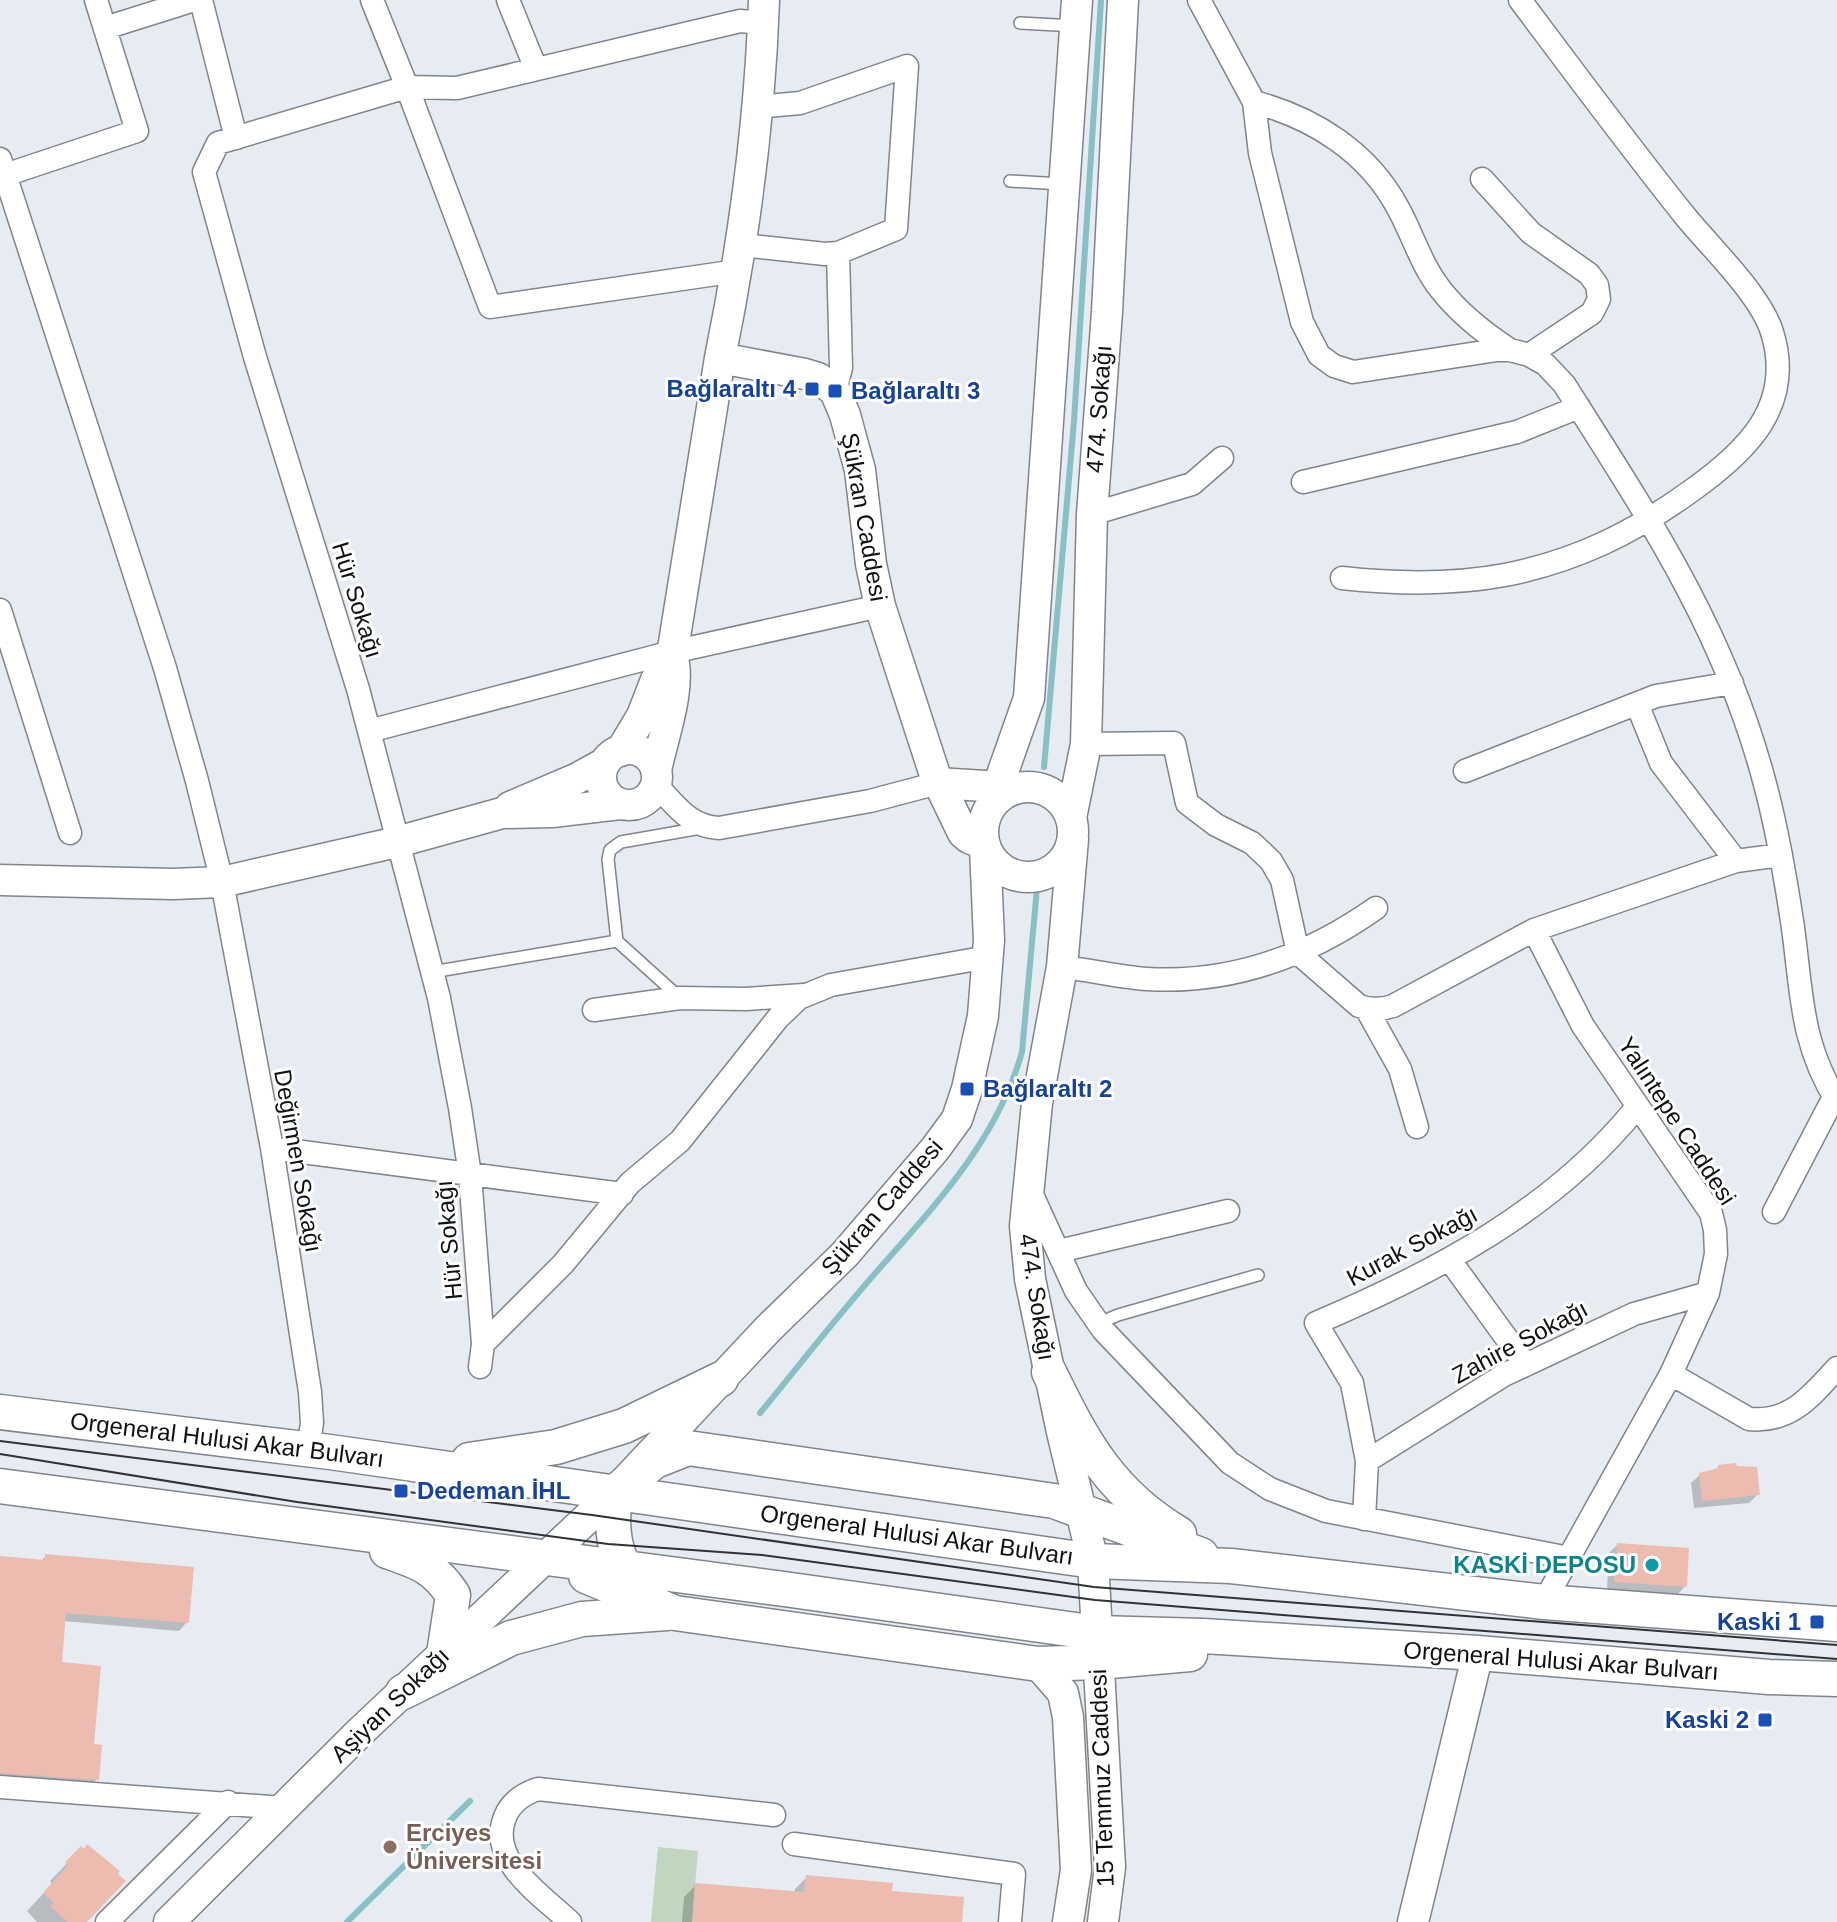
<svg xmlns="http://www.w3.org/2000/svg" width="1837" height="1922" viewBox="0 0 1837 1922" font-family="Helvetica,sans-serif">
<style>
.green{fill:#c1d5bf}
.shadow{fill:#0003}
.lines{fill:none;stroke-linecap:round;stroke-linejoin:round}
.stream{stroke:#88c0c5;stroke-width:6}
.building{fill:#edbcb1}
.lane-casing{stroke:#80858a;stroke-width:14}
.street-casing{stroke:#80858a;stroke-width:25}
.secondary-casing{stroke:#80858a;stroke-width:33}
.primary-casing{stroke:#80858a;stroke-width:37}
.lane{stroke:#fff;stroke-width:11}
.street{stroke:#fff;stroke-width:22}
.secondary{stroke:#fff;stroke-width:30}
.primary{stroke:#fff;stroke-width:34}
.tram{stroke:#303235;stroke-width:2}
.transit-dot{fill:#1a4fb4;stroke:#fff;stroke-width:3}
.culture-dot{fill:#0f9aa8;stroke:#fff;stroke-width:3}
.education-dot{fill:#8d6e63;stroke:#fff;stroke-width:3}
.labels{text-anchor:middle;stroke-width:6;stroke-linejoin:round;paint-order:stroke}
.transit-label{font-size:24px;font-weight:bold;fill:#164399;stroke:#fff;text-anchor:end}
.street-label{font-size:24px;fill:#0f1113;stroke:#fff}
.culture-label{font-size:24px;font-weight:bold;fill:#0d838f;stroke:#fff;text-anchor:end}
.education-label{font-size:24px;font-weight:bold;fill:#785e54;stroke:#fff;text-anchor:start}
</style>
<rect width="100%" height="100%" fill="#e7ebf2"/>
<path class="green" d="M658,1847l40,4 -6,71h-41z"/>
<path class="shadow" d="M1719,1467l39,27 -9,9 -55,5 -3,-25 9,-8 15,-4z
M1617,1545l68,41 -8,9 -70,-5 2,-37z
M46,1556l141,66 -8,9 -116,-10 -3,43 32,82 5,33 -9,9 -88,-7v-223l40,4z
M81,1849l2,73h-46l-10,-11 25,-27 -2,-3z
M807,1877l83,16 70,29h-278l2,-25 12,-12 98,8 1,-4z"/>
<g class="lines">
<path class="stream" d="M1044,767l30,-346 27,-421
M760,1413c42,-51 82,-103 126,-152 56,-63 113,-126 136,-209l15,-164
M347,1922l123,-121"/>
</g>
<path class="building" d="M1736,1463l1,3 20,1 3,28 -58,6 -3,-28 19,-5v-3z
M1617,1543l72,5 -2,39 -73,-5z
M45,1554l149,13 -5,56 -123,-10 -4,49 39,4 -7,78 8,1 -3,35 -99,-7v-217l45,4z
M87,1844l33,27 -2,3 8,7 -39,41h-20l-17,-16 4,-3 -11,-10 25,-28 -3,-3 16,-16 3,3z
M806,1875l87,8 -1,8 72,6 -2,25h-270l3,-39 109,9z"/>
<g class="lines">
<defs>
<path id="lane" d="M1020,23l55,3
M1010,181l51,3
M617,941l62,56
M432,972l185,-31 -9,-82 2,-9 11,-8 80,-14
M1099,1323l19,-8 140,-40"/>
<path id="street" d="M201,0l35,138
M372,0l35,87 -189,56 -14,29 51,185 103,332 81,309 21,110 10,67 13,169 -3,23
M508,0l28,69
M1199,0l55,102 6,51 42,169 17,33 15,11 19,6 144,-22h13l19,5 16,9 19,20c83,131 161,247 201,400 12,45 20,91 27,137 10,67 7,120 45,180
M105,28l89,-28
M1254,102c60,16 114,50 144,106 15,27 23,57 43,82 19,24 43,43 69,60
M0,159l165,509 32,113 25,101 50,266 38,244 2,31 -4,27
M5,175l132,-44 -41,-131
M1482,179l49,54 58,41 8,11 2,14 -7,14 -63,42
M742,245l83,9 13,-1 58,-24 11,-163 -107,37 -43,4
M737,271l-247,36 -83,-220 50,1 283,-67 23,2
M835,391l6,-23 -3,-115
M1303,482l214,-50 62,-25
M1092,514l100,-30 30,-26
M1342,578c55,6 109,7 163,-3 71,-14 128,-42 186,-84 55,-39 104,-85 81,-159 -12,-38 -61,-84 -87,-116 -57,-71 -111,-144 -165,-216
M0,610l70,223
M1637,704l24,59 75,98
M369,731l303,-79 208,-46
M1086,744l88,-1 13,60 29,22 36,18 19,18 11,19 16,73 61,53c12,4 22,4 34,0l141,-76 202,-69 45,-6
M1465,771l191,-75 76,-13
M656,785c20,20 33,42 63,43l151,-27 68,-18
M1534,930l49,96 128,187 4,17 1,24 -8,39 -37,81 -127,228
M1062,967c29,3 56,10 85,12 84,5 161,-23 229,-71
M1366,1008l34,61 17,58
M594,1010l86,-12 66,1 58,-4
M272,1148l350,46
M1028,1186l48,105 27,39 127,133 40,26 56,22 243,47
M1774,1212l60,-115
M1059,1251l169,-40
M1449,1259l77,106
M483,1344l80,-80 67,-81 50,-42 98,-123 21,-20 32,-13 157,-28
M1671,1374l78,45c42,4 62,-23 88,-51
M1367,1461l137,-86 130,-61 74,-21
M1364,1519l3,-58 -15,-78 -36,-60c120,-51 238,-113 321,-216
M0,1787l283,21
M794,1844l220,30 -4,48
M107,1922l121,-120
M570,1922c-27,-26 -83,-61 -65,-105 6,-15 18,-23 33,-28l236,26"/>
<path id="secondary" d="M764,0c-4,121 -20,240 -44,358l85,16 13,4 17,13 10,24 15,55 11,94 9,42 55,169 28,58 6,5 15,6
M601 777a28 28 0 1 1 56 0a28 28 0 1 1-56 0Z
M621,751l21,-35 14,-36 12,-20
M656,770c7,-33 26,-84 16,-115l48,-297
M938,783l78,5
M983 832a45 45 0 1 1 90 0a45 45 0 1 1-90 0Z
M991,806l38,-108 48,-698
M510,807l68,-29 27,-15
M1071,818l15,-74 6,-230 15,-202 16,-312
M1073,839l-11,128 -25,136 -12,123 5,53 32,153 31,129 17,306 -7,55
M0,880l173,4 49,-2 175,-40 105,-29 50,-1 68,-8
M1038,1664l25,29 5,24 8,153 -8,52
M169,1922l190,-189 256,-241 153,-163 77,-75 90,-105 22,-30 10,-30 16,-73 6,-76 -4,-93
M1413,1922l65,-269"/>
<path id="primary" d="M1049,1372c34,70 61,121 130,162
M0,1412l330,40 763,109 138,5 313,36 293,22
M469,1460l87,-13 68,-21 97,-47
M0,1486l784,103 313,44 106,3 275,17 291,24 68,2
M387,1551c31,11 47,15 66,44l-9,59
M625,1569c-14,-25 -13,-49 -10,-77l40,-31 33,-13 366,53 147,54
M586,1576l89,37 363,51 61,-2 91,-8
M403,1692l108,-54 71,-19 85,-6"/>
</defs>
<use href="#lane" class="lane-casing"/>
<use href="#street" class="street-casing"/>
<use href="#secondary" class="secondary-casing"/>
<use href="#primary" class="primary-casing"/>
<use href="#lane" class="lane"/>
<use href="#street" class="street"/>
<use href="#secondary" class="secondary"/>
<use href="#primary" class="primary"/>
<path class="tram" d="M0,1441l592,74 502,72 743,58
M0,1454l297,48 311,42 154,11 333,45 742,59"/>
</g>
<g class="transit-dot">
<rect x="804" y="381" width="16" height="16" rx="4"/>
<rect x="827" y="383" width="16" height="16" rx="4"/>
<rect x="959" y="1081" width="16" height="16" rx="4"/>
<rect x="393" y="1483" width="16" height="16" rx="4"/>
<rect x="1809" y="1614" width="16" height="16" rx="4"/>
<rect x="1757" y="1712" width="16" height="16" rx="4"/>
</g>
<circle class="culture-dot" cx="1652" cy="1565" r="8"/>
<circle class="education-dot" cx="390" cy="1847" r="8"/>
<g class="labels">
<g class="transit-label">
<text x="796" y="397">Bağlaraltı 4</text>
<text x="851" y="399" text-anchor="start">Bağlaraltı 3</text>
<text x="983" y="1097" text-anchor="start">Bağlaraltı 2</text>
<text x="417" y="1499" text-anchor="start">Dedeman İHL</text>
<text x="1801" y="1630">Kaski 1</text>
<text x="1749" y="1728">Kaski 2</text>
</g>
<g class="street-label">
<text transform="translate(1099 409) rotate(-86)" y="8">474. Sokağı</text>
<text transform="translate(864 517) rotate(80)" y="8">Şükran Caddesi</text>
<text transform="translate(357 600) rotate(73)" y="8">Hür Sokağı</text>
<text transform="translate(1677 1121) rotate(57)" y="8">Yalıntepe Caddesi</text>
<text transform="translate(298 1161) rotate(80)" y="8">Değirmen Sokağı</text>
<text transform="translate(882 1207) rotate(-49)" y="8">Şükran Caddesi</text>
<text transform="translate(449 1240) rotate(-95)" y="8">Hür Sokağı</text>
<text transform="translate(1412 1246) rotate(-28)" y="8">Kurak Sokağı</text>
<text transform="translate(1037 1297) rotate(81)" y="8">474. Sokağı</text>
<text transform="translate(1520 1342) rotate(-28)" y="8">Zahire Sokağı</text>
<text transform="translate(227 1440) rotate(7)" y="8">Orgeneral Hulusi Akar Bulvarı</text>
<text transform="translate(917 1535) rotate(8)" y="8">Orgeneral Hulusi Akar Bulvarı</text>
<text transform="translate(1561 1661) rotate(4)" y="8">Orgeneral Hulusi Akar Bulvarı</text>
<text transform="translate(390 1705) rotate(-44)" y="8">Aşiyan Sokağı</text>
<text transform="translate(1102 1778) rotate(-92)" y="8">15 Temmuz Caddesi</text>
</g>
<g class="culture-label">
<text x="1636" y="1573">KASKİ DEPOSU</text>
</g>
<g class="education-label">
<text x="406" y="1841">Erciyes<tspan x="406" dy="28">Üniversitesi</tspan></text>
</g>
</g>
</svg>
